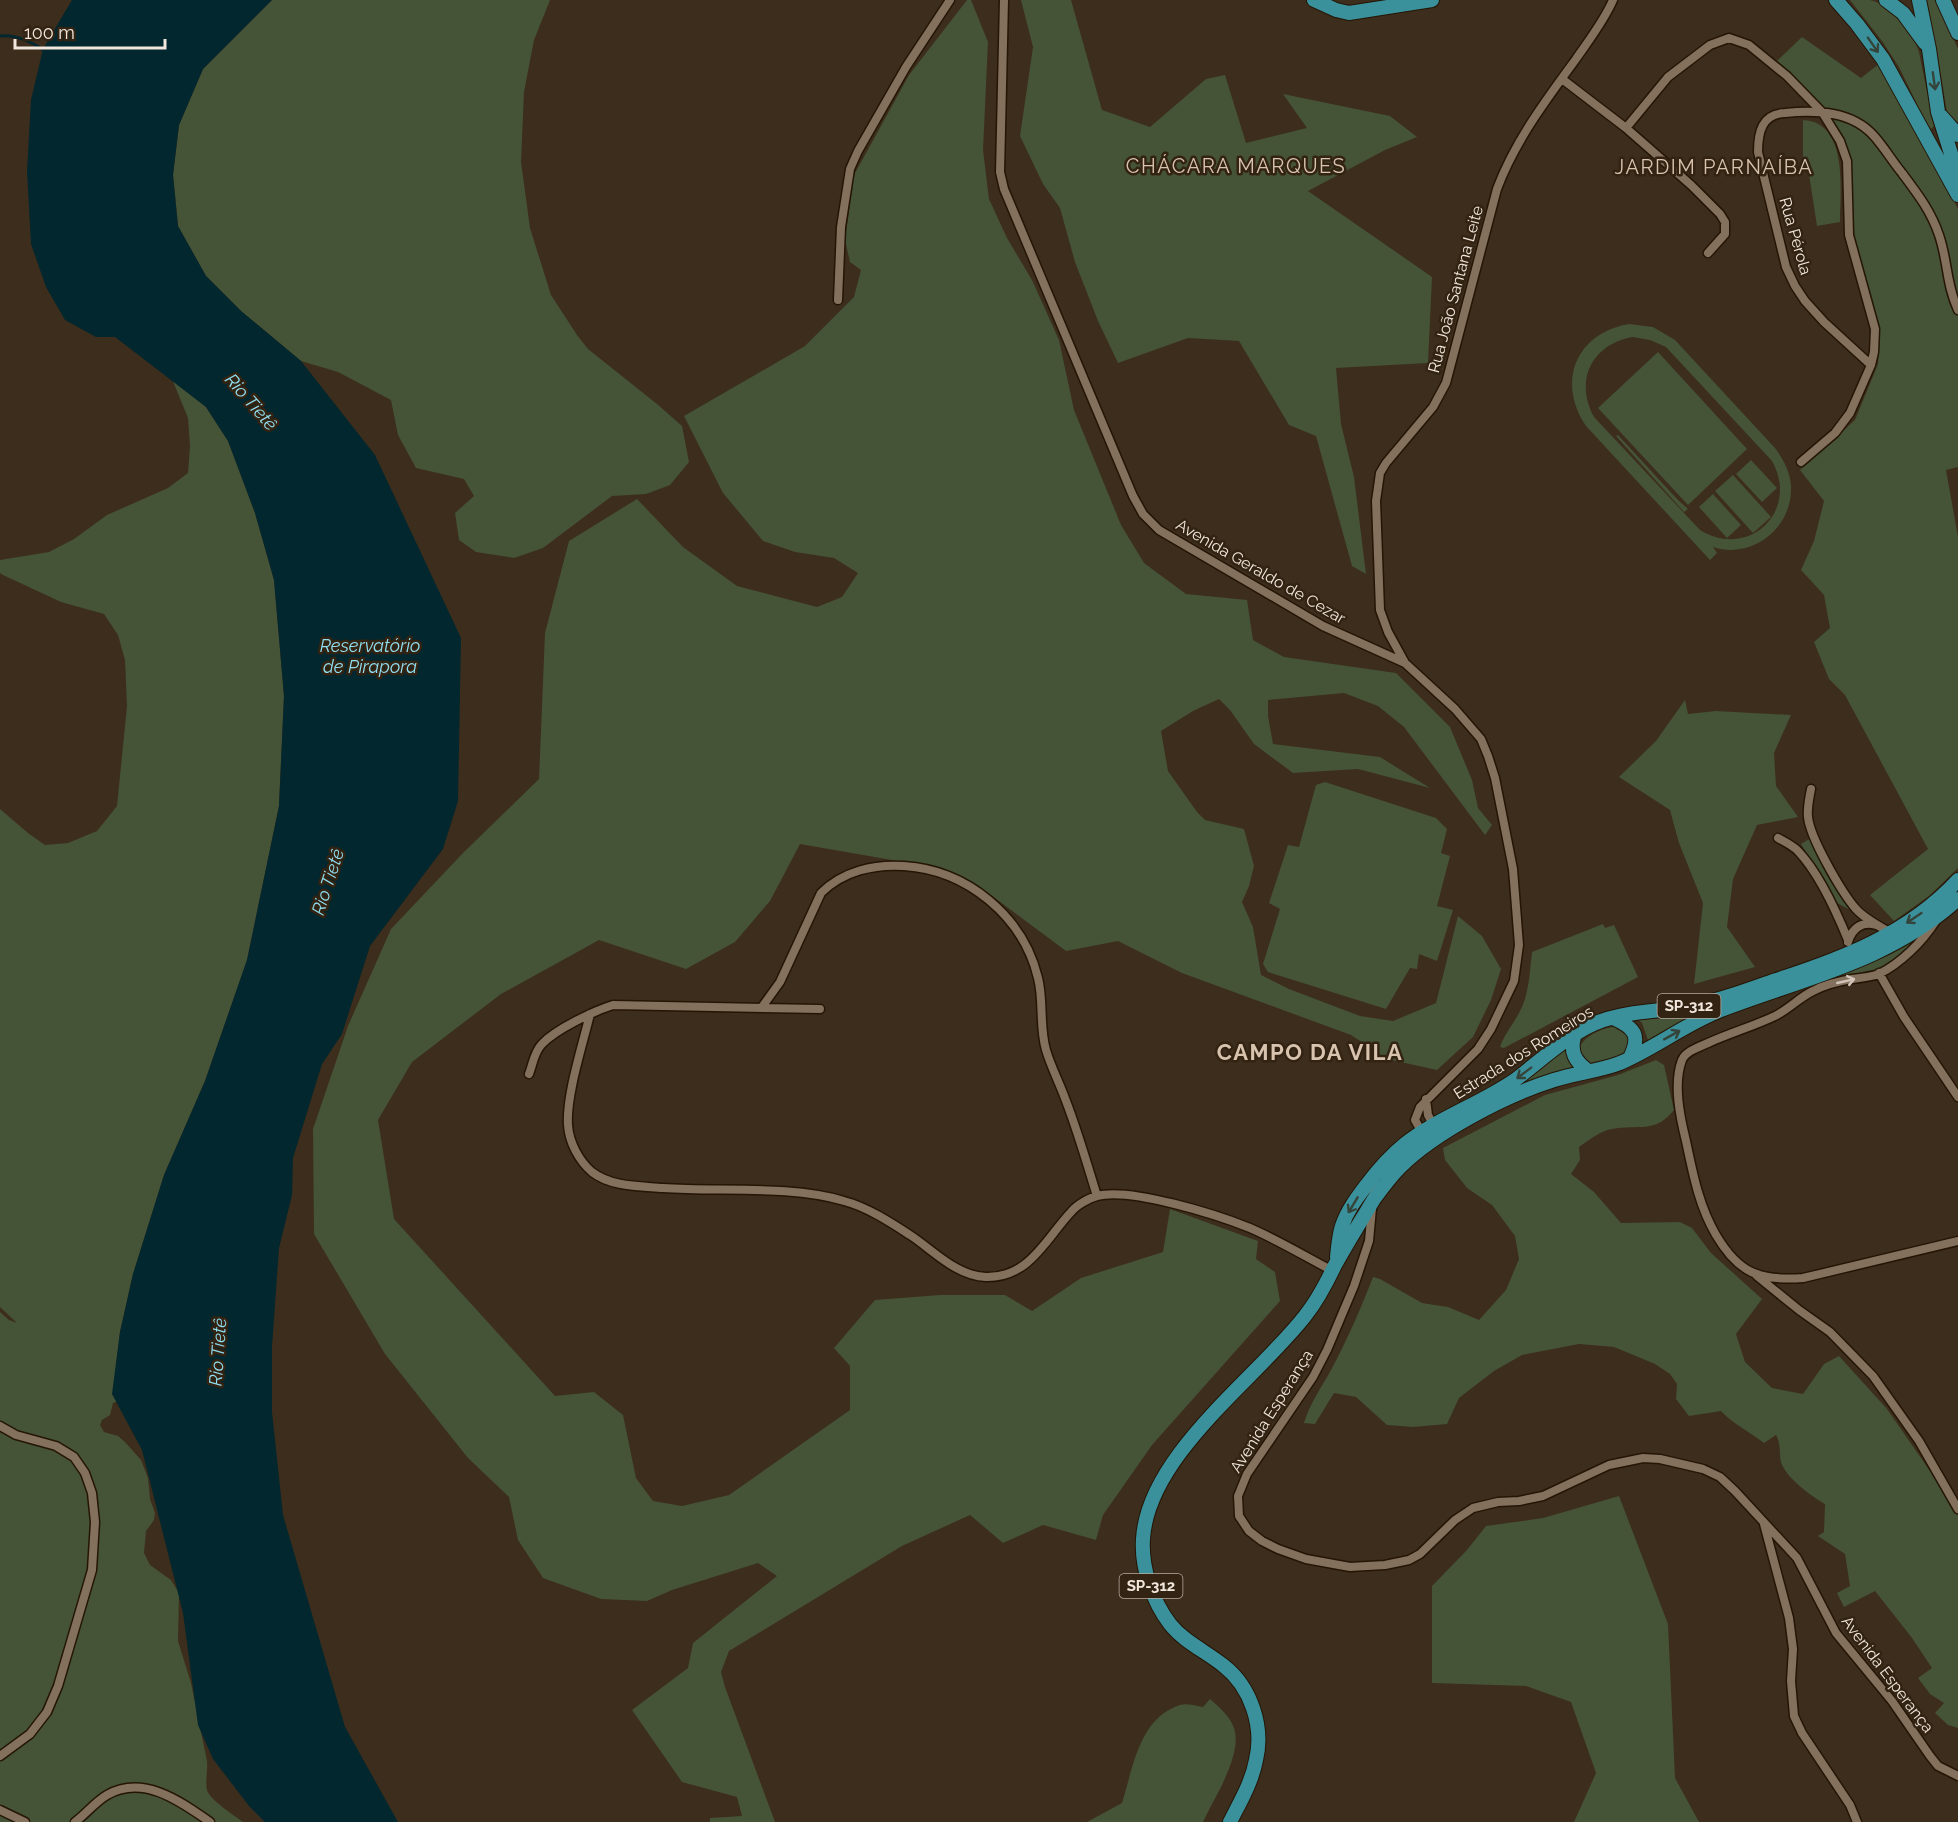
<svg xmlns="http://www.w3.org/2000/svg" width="1958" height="1822" viewBox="0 0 1958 1822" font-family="Raleway,sans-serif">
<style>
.green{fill:#455336;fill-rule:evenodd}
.water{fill:#02272e}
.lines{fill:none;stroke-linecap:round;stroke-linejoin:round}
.stream{stroke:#02272e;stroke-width:3}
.street-casing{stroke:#241505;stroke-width:11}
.primary-casing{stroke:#241505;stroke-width:16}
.street{stroke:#83705d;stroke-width:8}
.primary{stroke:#3a919c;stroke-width:14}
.oneway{stroke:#35443b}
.oneway2{stroke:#d1c3b7}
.labels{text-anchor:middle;stroke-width:5;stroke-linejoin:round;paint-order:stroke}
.shield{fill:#332312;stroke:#b9aca0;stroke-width:1.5}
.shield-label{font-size:15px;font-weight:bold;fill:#f2e7dd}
.street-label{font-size:16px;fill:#f2e7dd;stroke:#332312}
.water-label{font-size:18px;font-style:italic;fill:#8fdff2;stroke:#332312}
.quarter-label{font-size:20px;letter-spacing:1.5px;fill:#d8c3ae;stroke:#332312}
.district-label{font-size:22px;font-weight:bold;letter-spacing:1.5px;fill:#d8c3ae;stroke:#332312}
</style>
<rect width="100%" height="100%" fill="#3d2d1c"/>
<path class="green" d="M272,0h278l-16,40 -10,52 -3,70 9,66 21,67 26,40 11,14 69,55 25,22 7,36 -19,23 -24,9 -34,2 -69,52 -29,10 -38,-6 -17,-12 -4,-27 19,-17 -10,-17 -48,-11 -18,-33 -7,-35 -53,-28 -37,-11 -60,-50 -35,-35 -28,-50 -5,-51 6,-50 24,-56z
M967,0h4l17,42 -5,108 6,49 18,39 25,42 27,60 15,70 47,115 23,38 42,31 61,6 6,40 31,17 112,16 54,54 22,53 6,28 14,17 -7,10 -81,-108 -26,-21 -34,-13 -76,7v16l5,28 107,13 50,31 -72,-19 -65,4 -39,-29 -24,-34 -11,-11 -26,12 -32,20 7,40 29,41 8,8 39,9 10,37 -5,20 -7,16 11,25 8,48 28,14 71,27 33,5 43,-18 22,-87 24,20 19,33 -10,31 -18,37 -36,33 -50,-11 -36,-24 -169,-62 -64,-32 -52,10 -90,-67 -44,-17 -132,-23 -30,57 -35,41 -49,27 -87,-29 -98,54 -89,68 -34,58 16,99 161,177 39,-4 29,23 13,63 17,23 29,5 47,-11 121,-85v-44l-16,-18 41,-48 65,-5h65l27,16 49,-33 82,-26 7,-43 88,32 -2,18 19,13 5,29 -128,144 -49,70 -7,25 -53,-15 -40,18 -33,-28 -68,31 -173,105 -8,21 4,15 50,135h-65v-4l32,-2 -5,-19 -55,-15 -50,-72 56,-42 5,-25 84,-67 -19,-13 -86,27 -25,11 -46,-2 -58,-21 -25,-38 -9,-43 -41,-39 -83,-104 -71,-120 -1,-105 35,-103 43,-97 72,-76 76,-74 6,-146 24,-92 68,-42 46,48 54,39 80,21 25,-10 16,-24 -24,-15 -39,-6 -32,-11 -40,-48 -39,-77 121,-70 49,-49 7,-27 -11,-8 -5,-22 9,-65 55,-100z
M1021,0h50l31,110 48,17 56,-48 19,-4 21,68 61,-15 -24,-34 107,22 27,21 -32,13 -77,41 124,86 -4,86 -92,5 5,56 13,53 12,97 -14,-8 -36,-130 -27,-11 -50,-84 -51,-3 -70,25 -20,-42 -23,-59 -15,-54 -17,-24 -23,-48 13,-89z
M1850,0c6,0 14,0 20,0 24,6 42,30 49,52l15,74 -3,3 -3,-2 -29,-60 -17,-26z
M1923,0h13l22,49v73l-7,-2 -4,-8 -10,-60z
M1802,37l59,41 19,-15 11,18 67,128v258l-12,3 12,67v331l-29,28 -35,25 -24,-26 58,-46 -83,-154 -16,-16 -15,-37 16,-14 -6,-33 -23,-25 13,-29 10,-40 -24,-31 55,-50 23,-56 2,-28 -26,-85 -3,-91 -7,-20 -23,-36 -44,-43z
M1803,120c46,2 37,71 37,102l-23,4 -9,-58h-5z
M1629,324l24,3 22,13 100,108c8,11 15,23 16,38 2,42 -39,74 -78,61l4,6 -7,7 -124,-134c-30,-44 -10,-93 43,-102zM1633,337l17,3 16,7 106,114c28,50 -23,99 -72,69l-106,-113c-20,-37 -2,-73 39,-80z
M1658,352l89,97 -59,56 -90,-97z
M172,379l34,28 22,34 27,72 19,67 10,116 -5,110 -32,154 -42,121 -41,94 -31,99 -13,58 -7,61 7,7 -7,3 -3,12 -8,5 -2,5 4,7 14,4 7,6 16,18 7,18 2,21 5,14 -1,7 -8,11 -2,22 6,12 21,15 8,13 -1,48 13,42 16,78c1,9 -2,20 0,29 2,9 28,26 36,32h-243v-510l9,8 8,3 -17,-16v-498l28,24 17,12 23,-2 29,-12 20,-25 10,-100 -2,-46 -7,-25 -14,-21 -43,-12 -58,-27 -3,-2v-13l49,-8 25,-13 33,-24 61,-27 20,-15 2,-27 -2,-28z
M1618,435l59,64 11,10 -4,3 -68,-76z
M1751,460l26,28 -15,14 -26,-28z
M1733,475l38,42 -18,16 -38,-42z
M1713,494l28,31 -14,13 -28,-31z
M1685,700l3,14 28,-3 75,4 -17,38 2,33 22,31 -41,8 -24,54 -6,48 28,40 -61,17 9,-81 -24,-60 -9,-33 -51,-33 37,-36z
M1325,782l111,36 11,11 -6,24 9,3 -13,50 16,4 -16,51 -18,-7 -2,15 -7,-1 -24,41 -118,-37 -5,-8 17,-55 -11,-6 19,-58 11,2 17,-62z
M1811,838l39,68 2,5 -15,-8 -36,-59z
M1603,924l2,4 9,-3 24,52 -134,71 -4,-1c5,-14 15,-25 21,-38 8,-16 9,-39 11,-57z
M1922,934l-16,18 -33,20 -39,8 -9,-2 63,-23z
M1693,1015l3,1 -47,27 -7,-20 -3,-3z
M1620,1026l11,5 -5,24 -32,10 -11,-5 -5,-11c8,-15 26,-22 42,-23z
M1566,1046l13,23 -53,12v-2z
M1656,1060l8,5 10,45c-19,24 -35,14 -62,19 -12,2 -23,11 -33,18l1,13 -9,14 23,18 27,31 59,-1 12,6 19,25 51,46 -26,35 9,28 27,26 31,6 21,-30 15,-8 48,53 43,62 28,45v212l-10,-3 -13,-12 9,-10 -14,-9 -12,-16 14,-10 -20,-30 -37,-47 -31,16 -7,-14 13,-7 -5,-32 -27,-18 6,-4 1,-28c-13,-7 -40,-27 -44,-42 -2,-10 0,-18 -5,-27l-12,8c-14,-11 -31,-19 -43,-32l-32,5 -13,-17 1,-15 -7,-10 -15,-10 -41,-17 -35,-3 -57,11 -28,16 -35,27 -12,26 -34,3 -26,-2 -31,-28 -22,-4 -19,31 -11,-1c6,-20 17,-35 27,-53 16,-30 30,-62 42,-93l7,2 42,24 26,4 31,13 27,-30 13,-31 -4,-23 -23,-31 -25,-17 -22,-28 -2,-12 102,-53 73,-20z
M1619,1496l49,128 7,154 24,44h-125l22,-49 -25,-71 -45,-16 -94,-3v-97l35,-36 19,-24 57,-8z
M1210,1699c9,8 20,17 24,29 9,27 -20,70 -31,94h-116l35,-19c11,-35 17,-85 58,-98 6,-2 16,1 23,2z"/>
<path class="water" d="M72,0h200l-69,69 -24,56 -6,50 5,51 28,50 35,35 60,50 74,94 86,183 -3,163 -15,48 -73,97 -28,88 -20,30 -29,94 -1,37 -13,53 -7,99v65l11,103 62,212 53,95h-133l-16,-16 -36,-47 -15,-34 -15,-112 -41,-163 -30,-56 8,-62 13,-58 31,-99 41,-94 42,-121 32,-154 5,-110 -10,-116 -19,-67 -27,-72 -22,-34 -91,-70h-19l-31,-17 -19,-33 -15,-43 -4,-73 4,-71 12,-51z"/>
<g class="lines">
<path class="stream" d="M0,36c17,-2 32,6 45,15"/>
<defs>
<path id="street" d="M1004,0l-4,172 4,17 129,307 10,18 16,16 164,96 82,37 50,46 26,30 7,17 7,22 18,91 6,76 -5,36 -23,48 -13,20 -58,58 -5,13 9,16
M1562,79l64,49 65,57 29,29 5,8v12l-17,19
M1626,128l42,-51 42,-32 19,-7 20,7 38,31 35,36 18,29 7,20 2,74 26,94 -1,23 -3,13 -21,48 -15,20 -34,29
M838,300l3,-73 9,-58 8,-18 48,-84 44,-67
M1871,365l-47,-43 -19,-21 -10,-15 -9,-19 -28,-115c0,-20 4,-38 27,-39 31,-3 67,-2 89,23 10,11 18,25 28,37 15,20 29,38 37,62 9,26 7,49 19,75
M1405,663l-17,-31 -8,-22 -4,-109 4,-28 6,-10 47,-56 13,-24 51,-194c18,-48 49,-89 79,-130 13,-19 28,-38 37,-59
M1811,789c-2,10 -4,19 -3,28 2,21 34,76 48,92 9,10 23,17 35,24
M1778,838c7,4 14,7 20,13 20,21 39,62 50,89
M1935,922c-13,20 -34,41 -56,52 -9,3 -18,4 -27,5 -12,2 -28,6 -39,12 -13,6 -24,18 -38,25 -21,10 -45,17 -67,27 -9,4 -22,8 -26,17 -9,24 -2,57 4,81 7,33 13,65 30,94 23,39 44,46 87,43l155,-37
M1848,942c4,-14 14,-21 28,-17
M1879,973l25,44 54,80
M762,1007l18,-25 41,-89c22,-22 53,-29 83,-27 63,4 119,50 134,112 6,23 1,48 8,72 5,17 14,34 20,51 12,31 21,63 31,95
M590,1014c-7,30 -24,81 -22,111 1,17 11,36 24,47 19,15 48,14 71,16 57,4 128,-3 181,13 23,6 46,21 66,34 23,15 46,41 76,42 44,1 60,-39 86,-66 5,-6 17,-13 25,-15 33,-9 121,19 153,32 28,12 56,29 83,43
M529,1074c4,-10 5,-22 13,-30 14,-15 52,-33 71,-39l207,4
M1426,1099l2,16 7,13
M1375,1176l-6,65 -15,45 -27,64 -14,27 -66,97 -9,22 1,20 10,15 13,10 16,8 28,10 44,8 35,-2 24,-5 11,-6 35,-34 18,-12 25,-6 21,-1 24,-5 66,-31 34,-7 17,1 43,10 17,8 15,14 62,67 39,75 56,68 38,55 8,10 20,10
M1757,1276l42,34 31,22 43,44 46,65 39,68
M0,1426l16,9 40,11 18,11 11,16 7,20 3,29 -3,48 -34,116 -11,26 -17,22 -30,22
M1764,1524l25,94 4,31 -2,32 3,35 8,17 48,72 7,17
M0,1810l25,12
M75,1822c11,-8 20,-20 32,-27 37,-21 74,7 103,27"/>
<path id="primary" d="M1314,0l22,10 13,3 83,-13
M1836,0l21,24 26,35 75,136
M1886,0l17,13 22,30
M1919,0l10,49 9,63 20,64
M1943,0l15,33
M1941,116l17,19
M1613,1018c22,10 28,17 17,40
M1574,1037c-4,15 1,24 13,33
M1337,1257c1,-10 2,-22 5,-31 5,-15 14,-27 23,-39 12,-16 25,-31 40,-43 33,-26 75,-40 110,-64 24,-18 58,-50 86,-59 30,-11 63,-9 94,-16 27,-5 53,-15 78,-24 69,-22 135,-47 185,-101
M1230,1822c10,-20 22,-40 26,-62 8,-33 -5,-73 -32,-94 -17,-14 -40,-24 -54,-42 -17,-22 -29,-56 -27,-85 5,-84 113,-160 162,-223 12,-15 22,-34 30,-51 12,-22 26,-44 39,-66 8,-11 16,-22 26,-32 35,-35 106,-72 154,-87 21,-7 46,-9 66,-17 35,-15 65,-39 101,-53 83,-32 169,-49 237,-111"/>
</defs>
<use href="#street" class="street-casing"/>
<use href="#primary" class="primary-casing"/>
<use href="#street" class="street"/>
<use href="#primary" class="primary"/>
</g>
<defs><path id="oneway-shaft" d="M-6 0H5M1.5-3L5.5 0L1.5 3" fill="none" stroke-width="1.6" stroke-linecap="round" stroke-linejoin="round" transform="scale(1.5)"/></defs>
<g class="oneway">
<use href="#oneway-shaft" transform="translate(1873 45) rotate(55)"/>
<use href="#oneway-shaft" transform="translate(1934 81) rotate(82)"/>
<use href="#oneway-shaft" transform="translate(1914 918) rotate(146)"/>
<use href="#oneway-shaft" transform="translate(1672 1035) rotate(-29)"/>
<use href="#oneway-shaft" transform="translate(1524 1073) rotate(143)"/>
<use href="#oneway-shaft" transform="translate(1353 1205) rotate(121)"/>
</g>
<use class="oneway2" href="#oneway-shaft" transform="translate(1846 981) rotate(-13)"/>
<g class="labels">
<g class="shield">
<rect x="1657.5" y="994" width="63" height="24" rx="4.5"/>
<rect x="1119.5" y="1574" width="63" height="24" rx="4.5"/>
</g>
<g class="shield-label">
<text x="1689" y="1011">SP-312</text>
<text x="1151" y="1591">SP-312</text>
</g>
<g class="street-label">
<text transform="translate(1796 236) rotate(74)" y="6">Rua Pérola</text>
<text transform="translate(1455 289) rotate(-75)" y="6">Rua João Santana Leite</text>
<text transform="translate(1261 571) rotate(30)" y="6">Avenida Geraldo de Cezar</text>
<text transform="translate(1523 1052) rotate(-32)" y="6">Estrada dos Romeiros</text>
<text transform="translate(1271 1411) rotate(-58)" y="6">Avenida Esperança</text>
<text transform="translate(1888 1674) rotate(53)" y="6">Avenida Esperança</text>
</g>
<g class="water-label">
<text transform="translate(251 402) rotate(49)" y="6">Rio Tietê</text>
<text x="370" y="652">Reservatório<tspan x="370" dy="21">de Pirapora</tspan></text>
<text transform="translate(328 882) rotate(-72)" y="6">Rio Tietê</text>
<text transform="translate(218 1352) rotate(-86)" y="6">Rio Tietê</text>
</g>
<g class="quarter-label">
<text x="1236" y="173">CHÁCARA MARQUES</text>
<text x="1714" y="174">JARDIM PARNAÍBA</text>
</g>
<g class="district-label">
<text x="1310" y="1060">CAMPO DA VILA</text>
</g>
</g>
<path d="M15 39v9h150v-9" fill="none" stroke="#f2e7dd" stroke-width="3"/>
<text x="24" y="39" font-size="18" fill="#f2e7dd" stroke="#332312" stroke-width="4.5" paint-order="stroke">100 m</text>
</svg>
